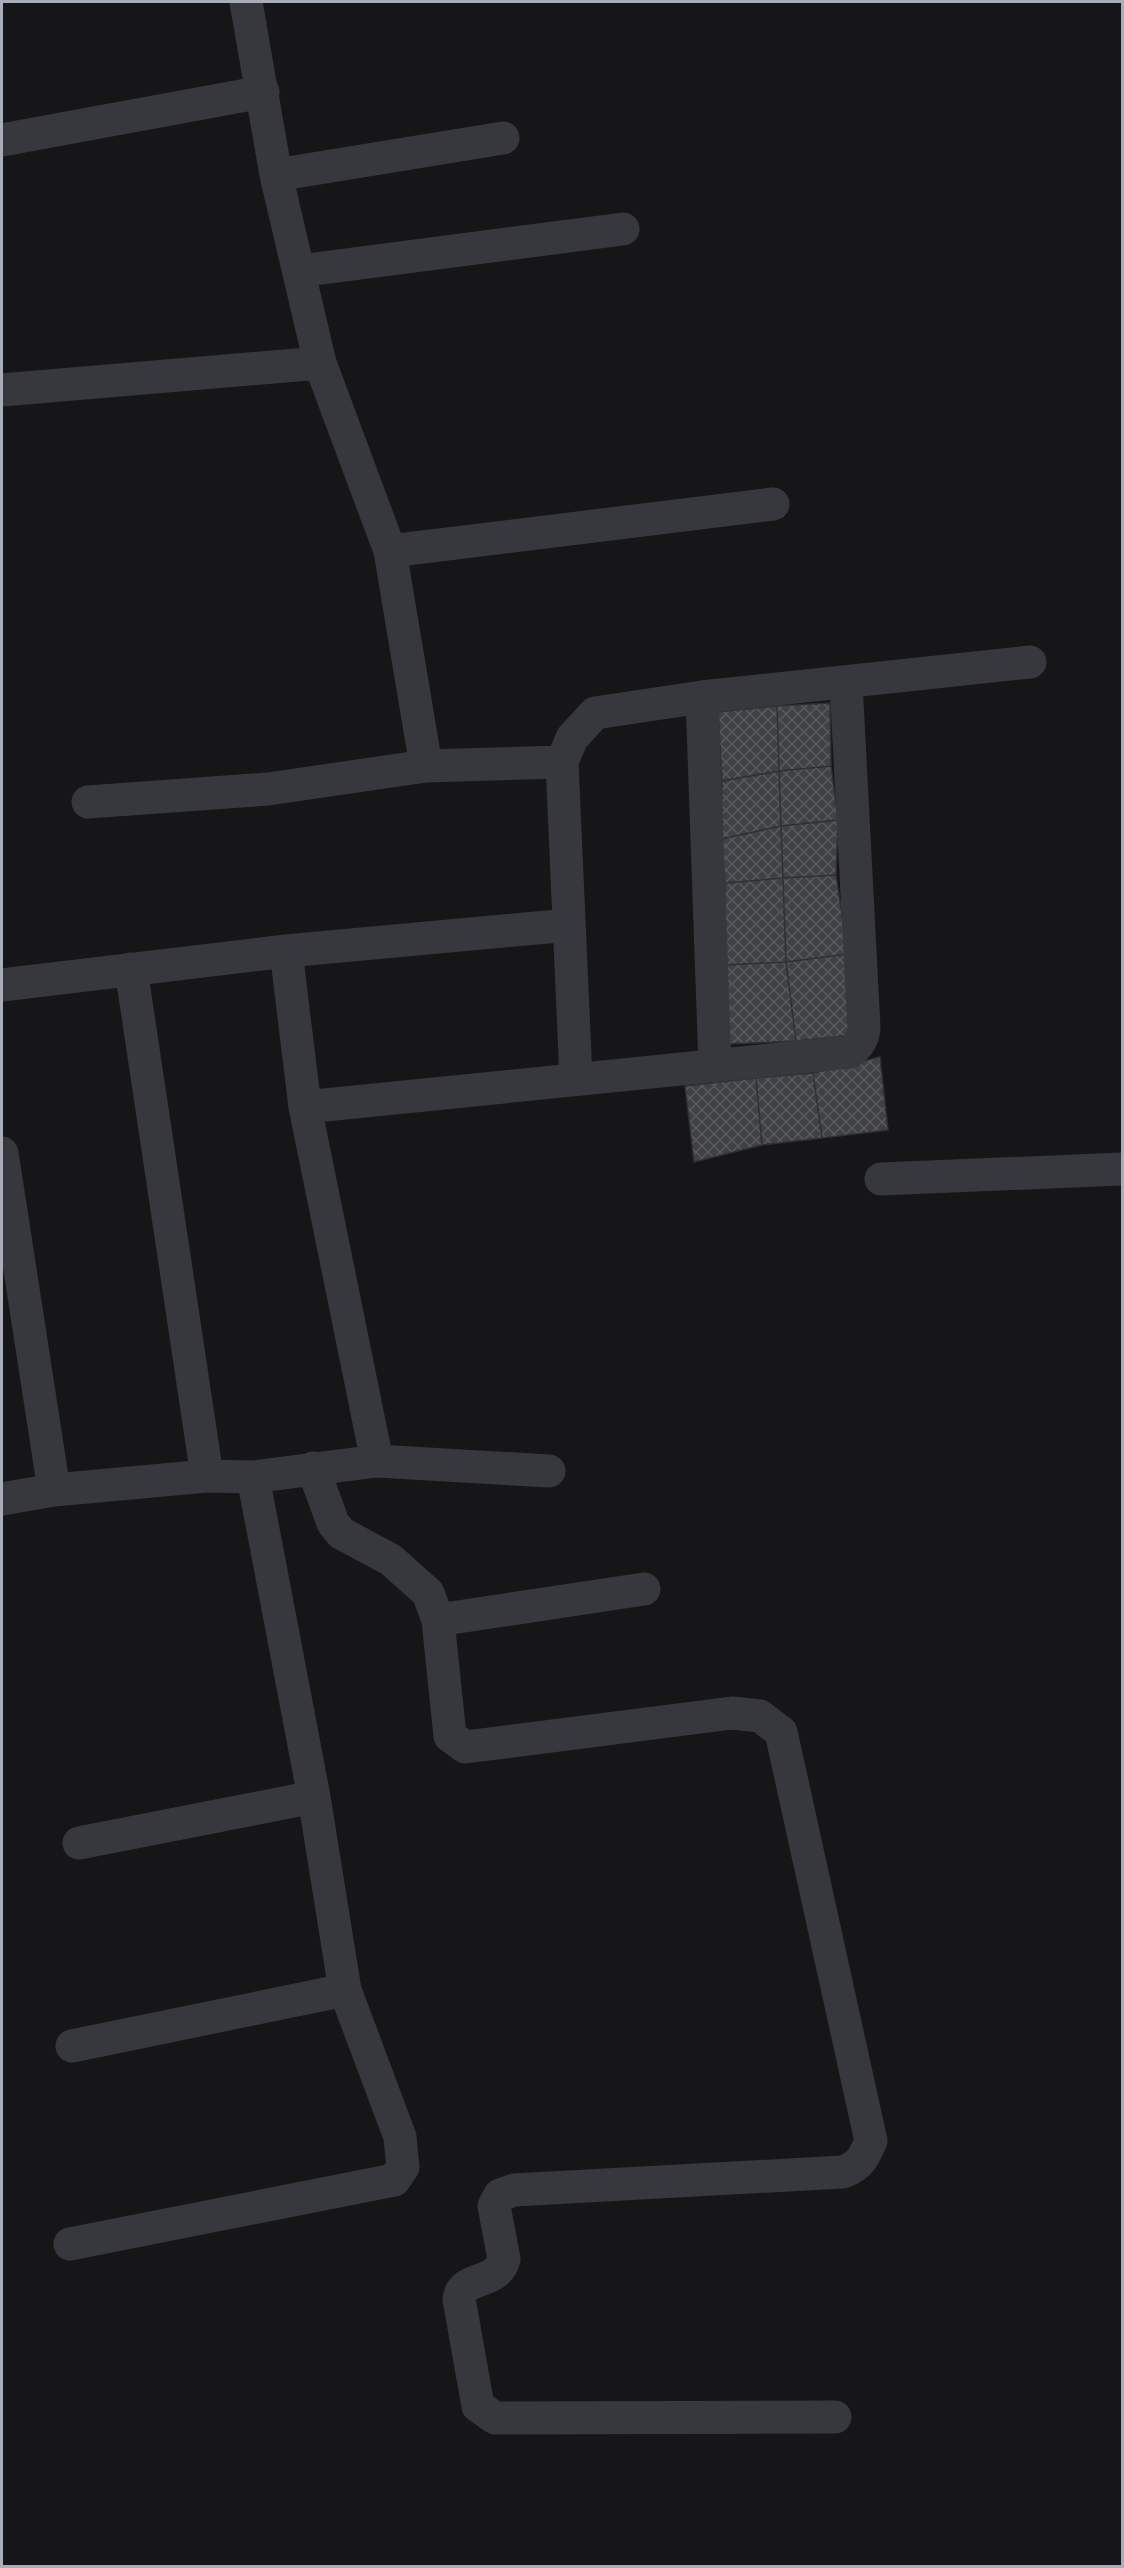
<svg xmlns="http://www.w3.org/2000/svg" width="1124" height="2568" viewBox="0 0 1124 2568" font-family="Figtree,sans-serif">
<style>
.building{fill:url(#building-cross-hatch);stroke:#303034;stroke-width:1.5}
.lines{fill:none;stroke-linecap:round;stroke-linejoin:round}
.minor{stroke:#37383d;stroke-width:33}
</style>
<defs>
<pattern id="building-cross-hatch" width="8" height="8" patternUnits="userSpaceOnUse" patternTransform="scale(1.5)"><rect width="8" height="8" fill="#404145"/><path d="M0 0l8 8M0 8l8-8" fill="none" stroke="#595a5e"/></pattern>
</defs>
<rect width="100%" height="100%" fill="#161618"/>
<path class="building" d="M830,703l1,63 -52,5 -2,-65z
M777,706l2,65 -57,10 -4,-69z
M831,766l7,54 -57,6 -2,-55z
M779,771l2,55 -60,13 1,-58z
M838,820l-2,55 -53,3 -2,-52z
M781,826l2,52 -58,5 -4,-44z
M836,875l12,79 -62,8 -3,-84z
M783,878l3,84 -61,3v-82z
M848,954l5,81 -57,6 -10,-79z
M786,962l10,79 -69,3 -2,-79z
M880,1057l8,73 -66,8 -9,-65z
M813,1073l9,65 -60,7 -6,-67z
M756,1078l6,67 -68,17 -9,-76z"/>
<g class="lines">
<path class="minor" d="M246,2l30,173 44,188 70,188 36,215 136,-4
M2,140l261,-48
M276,175l227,-37
M299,271l324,-42
M2,390l318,-27
M390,551l383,-47
M702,697l13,369
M88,802l180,-13 158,-23
M286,951l19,156 72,354
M131,969l76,507
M2,985l284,-34 283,-26
M576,1079l-14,-317 10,-24 23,-25 107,-16 328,-35
M305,1107l545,-55c9,-7 13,-13 14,-24l-18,-346
M2,1153l52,337
M881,1179l241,-10
M313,1468l20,55 8,10 50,27 37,33 10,27 12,116 15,11 267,-34 28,3 21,16 90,409c-7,16 -11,25 -28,31l-329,18 -14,5 -6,11 10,53c-7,27 -42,16 -45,40l19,107 17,12 340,-1
M2,1499l52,-9 153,-14 46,1 124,-16 172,10
M438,1620l206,-31
M79,1843l235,-46
M72,2046l273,-56
M70,2244l324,-64 9,-13 -3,-30 -55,-147 -31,-193 -61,-320"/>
</g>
<rect width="1124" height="2568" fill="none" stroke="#a8adb8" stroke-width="6"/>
</svg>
